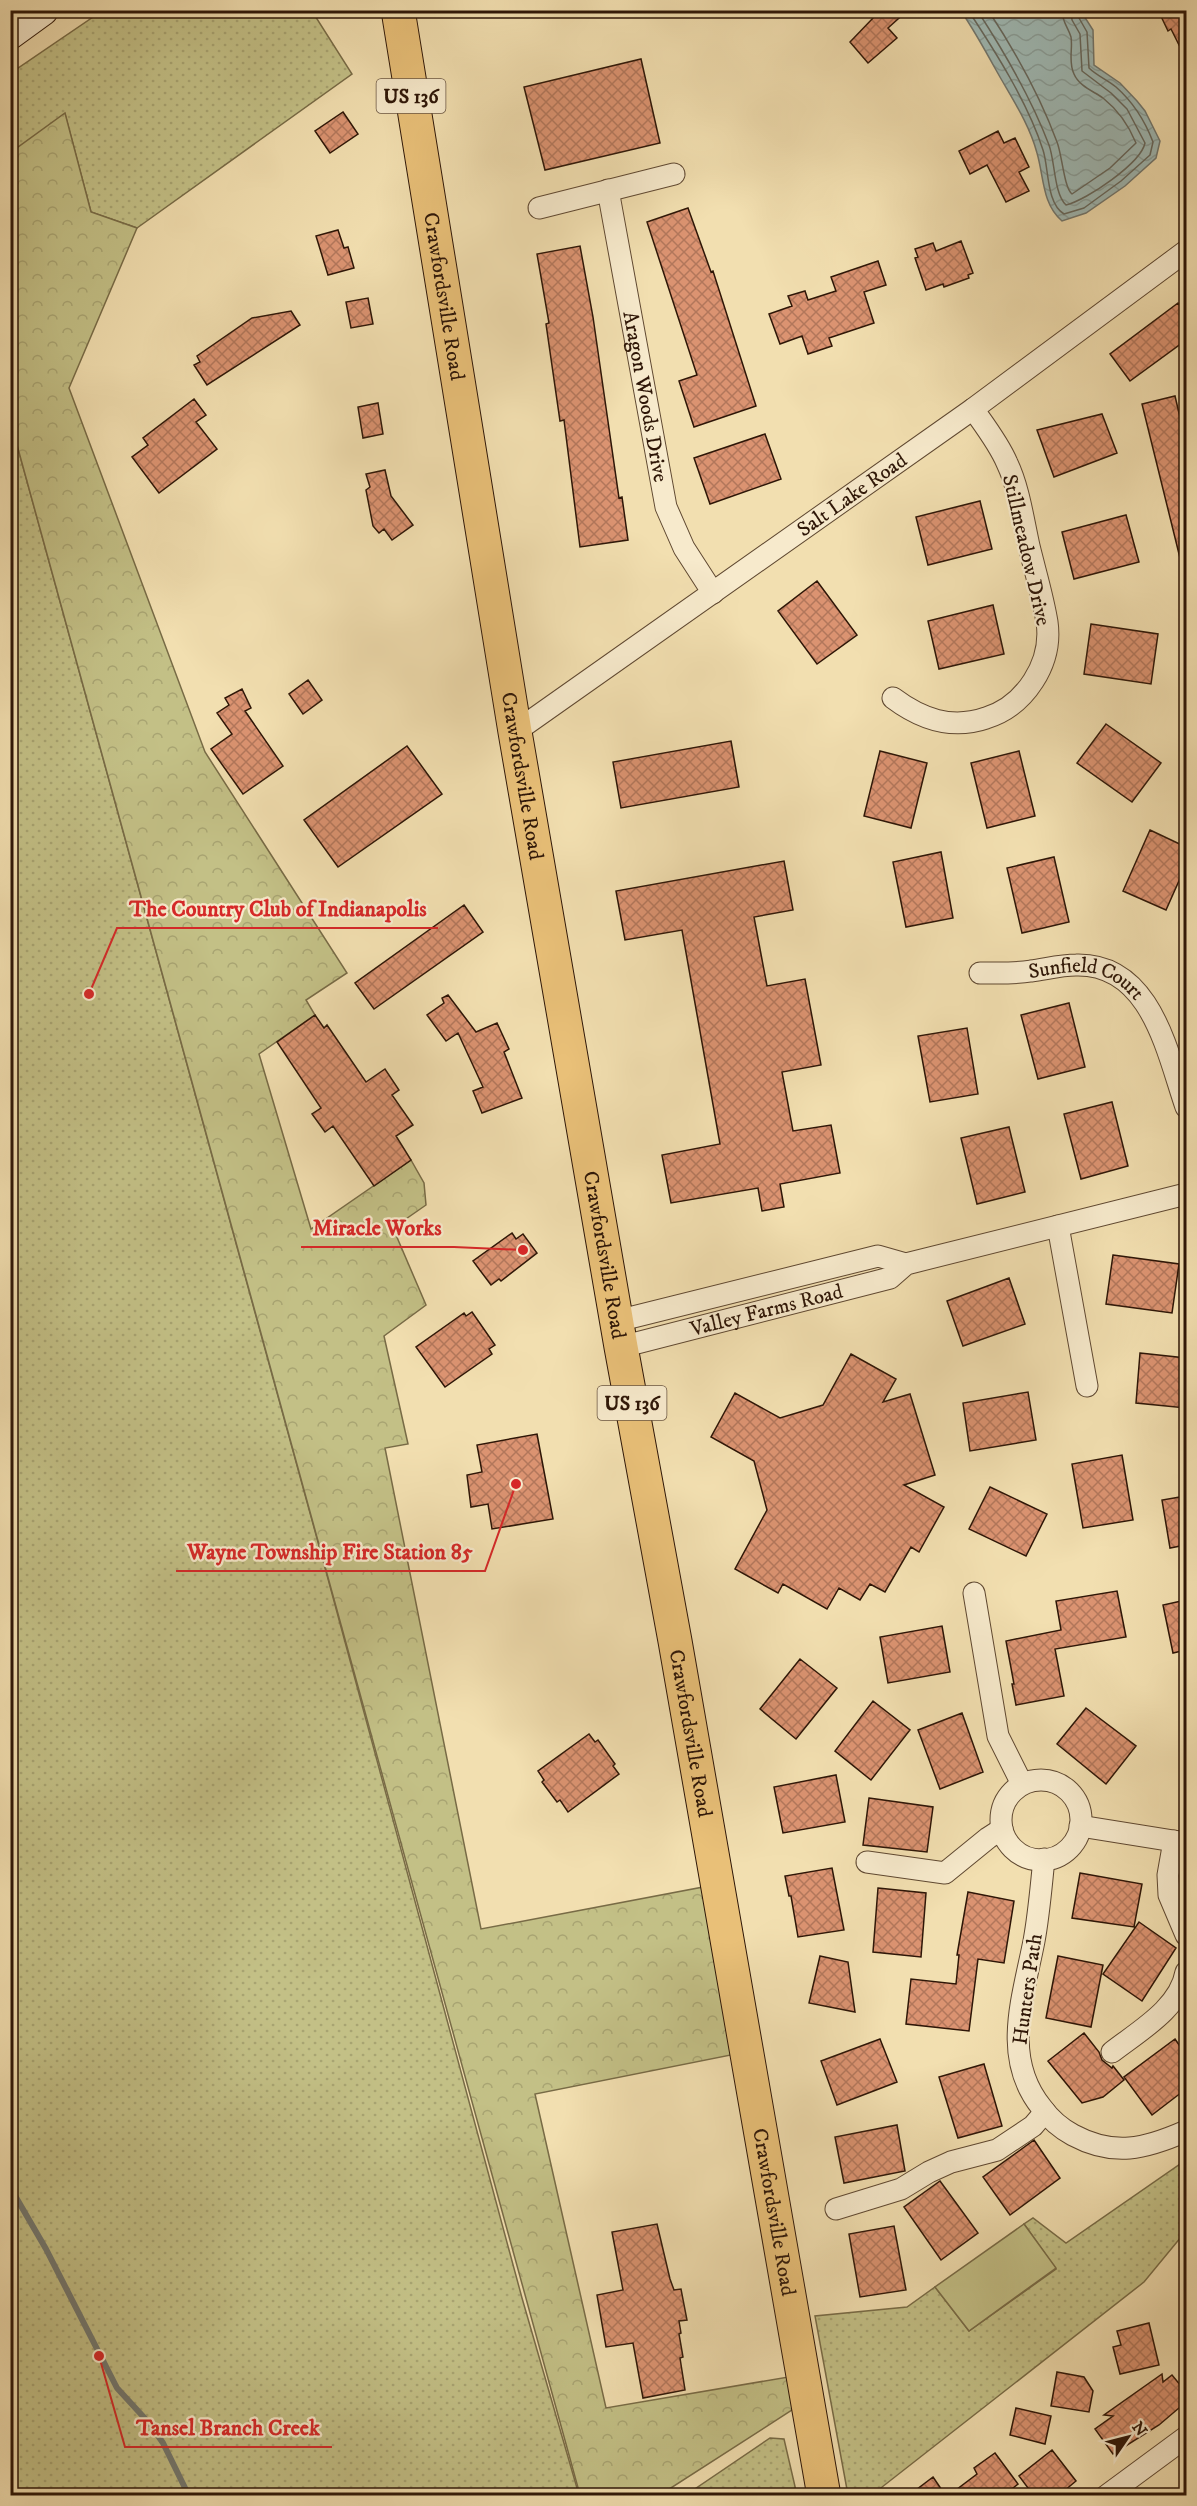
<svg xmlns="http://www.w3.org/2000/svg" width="1197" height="2506" viewBox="0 0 1197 2506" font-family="'IM FELL DW Pica',serif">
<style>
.grass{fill:url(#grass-dots);stroke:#786b46;stroke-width:1.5}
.forest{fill:url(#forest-crowns);stroke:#786b46;stroke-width:1.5}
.pitch{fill:#c3c086;stroke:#786b46;stroke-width:1.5}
.water{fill:url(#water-waves);stroke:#727870;stroke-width:1.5}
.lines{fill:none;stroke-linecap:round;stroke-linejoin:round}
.shore{stroke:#66685e;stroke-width:1.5}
.stream{stroke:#727870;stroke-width:6}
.building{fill:url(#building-cross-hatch);stroke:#2e1607;stroke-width:1.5}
.minor-casing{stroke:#5f4831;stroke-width:23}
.secondary-casing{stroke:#2e1607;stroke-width:32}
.primary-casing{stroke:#2e1607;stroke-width:35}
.minor{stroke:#f7eacc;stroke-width:21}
.secondary{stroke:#f7eacc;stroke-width:30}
.primary{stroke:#e9c078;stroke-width:33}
.labels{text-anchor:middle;stroke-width:4.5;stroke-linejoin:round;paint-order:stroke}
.shield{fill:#f7eacc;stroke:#6a5642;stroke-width:1.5}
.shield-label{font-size:20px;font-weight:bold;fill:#2e1607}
.street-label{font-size:21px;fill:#2e1607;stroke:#f7eacc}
.leader{fill:none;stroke:#d62828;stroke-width:2}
.callout-dot{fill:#d62828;stroke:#f7eacc;stroke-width:2}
.callout-label{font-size:22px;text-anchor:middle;font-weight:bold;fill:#d62828;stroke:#f7eacc;stroke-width:4.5;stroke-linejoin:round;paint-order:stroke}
</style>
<defs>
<pattern id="grass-dots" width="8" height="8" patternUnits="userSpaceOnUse" patternTransform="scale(1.5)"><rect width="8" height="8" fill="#c3c086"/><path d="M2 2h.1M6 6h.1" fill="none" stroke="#a8a472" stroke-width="1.8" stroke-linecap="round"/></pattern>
<pattern id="forest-crowns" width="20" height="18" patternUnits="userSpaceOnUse" patternTransform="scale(1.5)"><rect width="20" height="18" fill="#c3c086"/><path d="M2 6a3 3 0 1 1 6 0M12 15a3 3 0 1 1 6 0" fill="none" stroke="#a8a472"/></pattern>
<pattern id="water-waves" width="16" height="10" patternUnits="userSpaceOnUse" patternTransform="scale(1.5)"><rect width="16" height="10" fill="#9fbab6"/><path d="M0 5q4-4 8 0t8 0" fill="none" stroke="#899f9b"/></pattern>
<pattern id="building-cross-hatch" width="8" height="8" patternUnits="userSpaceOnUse" patternTransform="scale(1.5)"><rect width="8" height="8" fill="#db9371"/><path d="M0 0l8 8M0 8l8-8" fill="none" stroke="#b2775b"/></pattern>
</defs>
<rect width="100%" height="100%" fill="#f2dfb0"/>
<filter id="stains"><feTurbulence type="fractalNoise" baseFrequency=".00333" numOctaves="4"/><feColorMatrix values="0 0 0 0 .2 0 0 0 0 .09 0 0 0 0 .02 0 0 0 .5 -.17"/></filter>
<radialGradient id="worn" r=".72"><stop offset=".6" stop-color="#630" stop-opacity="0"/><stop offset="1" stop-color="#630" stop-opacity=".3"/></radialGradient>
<path class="grass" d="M102,11h210l40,63 -215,154 -46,-16 -26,-98 -54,39v-80z
M11,423l313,1141 198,734 57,197h-568z
M1186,2160v71l-42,51 -267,209 -7,4h-22l-33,-179 92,-9 28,-20 34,44 87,-62 -32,-45 9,-6 33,25z
M770,2438l14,1 13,56h-111z"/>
<path class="forest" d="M65,113l26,99 46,16 -68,160 136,364 142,221 -41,27 9,15 -56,39 52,175 100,-69 13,23 2,22 -33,23 33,77 -42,31 24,108 -23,4 96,481 233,-44 27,168 -206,41 71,314 194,-33 6,26 -146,94h-80l-569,-2072 -1,-270z"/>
<path class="pitch" d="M1024,2224l32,44 -87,63 -34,-44z"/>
<path class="water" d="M961,11h123v5l9,14 1,35 26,18 17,18 8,10 15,30 -4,17 -31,28 -39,27 -24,8c-20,-17 -18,-44 -25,-68 -8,-30 -26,-56 -41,-83 -11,-20 -22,-40 -35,-59z"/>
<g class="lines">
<path class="shore" d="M968,10c27,41 60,93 75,140 6,18 3,53 21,64l20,-6 37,-27 29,-26 3,-13c-8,-21 -20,-40 -37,-55 -9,-7 -20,-12 -27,-19l-2,-36 -8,-14 -1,-8
M977,10c28,43 54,87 72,135 6,16 5,49 17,60 21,-5 75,-42 79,-62l-18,-34 -16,-16 -29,-22 -2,-37 -8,-14 -1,-10
M988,10c27,41 52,86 69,132 5,12 7,46 15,52l38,-26 26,-25c-7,-17 -18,-33 -33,-45 -10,-7 -24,-12 -29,-24 -6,-12 -1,-25 -3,-37 -3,-10 -9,-15 -9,-27"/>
<path class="stream" d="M10,2187l36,62 71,139 33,36 13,19 26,53"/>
</g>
<path class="building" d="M868,10h40l-20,18 9,10 -29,25 -18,-21 24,-25z
M1158,10h28v49l-15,-30 -3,2z
M641,59l19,84 -115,27 -21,-83z
M343,112l15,22 -28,19 -15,-22z
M998,131l6,12 11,-5 14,29 -10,5 10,19 -23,11 -19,-37 -17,9 -11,-23z
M688,208l23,64 2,-1 43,135 -62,21 -15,-46 18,-6 -50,-153z
M338,230l6,18 4,-1 6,21 -26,7 -12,-39z
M961,241l12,32 -5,2 1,3 -25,9 -1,-3 -17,6 -11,-32 3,-1 -3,-8 18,-6 3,8z
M580,246l13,71 26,181 3,-1 6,43 -48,7 -16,-127 -4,1 -14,-97 3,-1 -12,-69z
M878,261l8,24 -22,7 10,31 -45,15 3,8 -24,8 -6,-18 -22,8 -11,-30 23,-8 -4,-10 17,-5 3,9 28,-9 -5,-14z
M368,298l5,26 -22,4 -5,-26z
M1178,303l8,11v26l-56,41 -20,-27z
M291,311l9,14 -93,60 -13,-20 6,-3 -3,-6 55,-38z
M1175,396l11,47v118l-5,1 -39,-158z
M194,399l12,16 -10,7 21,27 -58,44 -27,-36 16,-12 -5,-7z
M378,403l5,31 -20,4 -5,-31z
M1102,414l15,39 -63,24 -17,-47z
M765,434l16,45 -71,25 -16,-46z
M385,470l6,26 22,29 -21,15 -8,-11 -5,4 -6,-7 -7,-36 4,-3 -4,-13z
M980,501l12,48 -64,16 -12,-48z
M1126,515l13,47 -65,17 -12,-47z
M817,581l40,54 -40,29 -39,-53z
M993,605l11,49 -65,15 -11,-48z
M1091,624l67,10 -7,50 -67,-10z
M308,680l14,20 -19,14 -14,-20z
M242,689l9,19 -6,3 38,55 -40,28 -32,-45 21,-15 -15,-21 12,-8 -4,-7z
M1106,724l55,39 -29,39 -55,-39z
M731,741l8,46 -118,21 -8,-46z
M407,746l35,48 -104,73 -34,-47z
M880,751l47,12 -16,65 -47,-12z
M1019,751l16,65 -48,12 -16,-65z
M1150,830l36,17v18l-20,45 -43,-19z
M941,852l12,66 -47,9 -13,-65z
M1054,857l15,65 -47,11 -15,-65z
M784,861l9,49 -39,7 13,69 38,-7 16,86 -39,7 11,59 38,-6 9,48 -60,11 4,23 -22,4 -4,-23 -87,15 -9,-48 58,-11 -38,-214 -57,10 -9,-49z
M464,905l19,27 -109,77 -19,-26z
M448,995l28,37 21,-9 12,26 -5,3 18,46 -40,15 -9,-22 10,-4 -25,-54 -12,8 -19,-26 17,-12 -2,-5z
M1069,1003l16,64 -47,12 -17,-64z
M315,1015l9,13 3,-3 39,57 19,-13 14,21 -7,5 21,30 -17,11 15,24 -37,26 -41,-60 -8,6 -13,-18 9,-6 -44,-66z
M967,1028l11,66 -48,8 -12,-66z
M1112,1102l16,64 -47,13 -17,-65z
M1009,1127l16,65 -48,12 -16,-66z
M512,1233l4,6 7,-5 14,19 -36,28 -2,-2 -8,6 -18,-24z
M1113,1255l66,9 -7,49 -66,-9z
M1009,1278l16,46 -62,22 -16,-45z
M472,1312l23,33 -6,4 3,5 -47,33 -29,-40 48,-34 2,3z
M1140,1353l46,5v50l-50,-5z
M851,1354l45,25 -13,23 27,-8 25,81 -31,10 40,22 -25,45 -8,-5 -26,45 -15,-8 -10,16 -21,-12 -12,21 -44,-25 -5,9 -43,-24 32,-59 -13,-49 -43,-24 24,-44 45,25 43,-13z
M1028,1392l8,48 -66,11 -7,-48z
M537,1434l16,85 -61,10 -4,-25 -17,3 -4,-32 15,-3 -5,-27z
M1122,1455l11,65 -50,8 -11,-64z
M990,1487l57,27 -21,42 -57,-27z
M1186,1496v49l-16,3 -8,-48z
M1117,1591l9,46 -71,12 9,47 -48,9 -4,-21h2l-8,-43 55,-11 -5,-29z
M1186,1600v50l-13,3 -10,-48z
M942,1626l8,46 -62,11 -8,-46z
M800,1659l37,29 -41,51 -36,-30z
M873,1701l37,29 -39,50 -36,-29z
M1086,1708l50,38 -30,38 -49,-40z
M962,1713l21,59 -43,17 -22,-59z
M589,1734l6,8 3,-2 17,24 -2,2 6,8 -51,38 -8,-12 -3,2 -15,-20 2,-2 -6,-9z
M836,1775l9,47 -62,11 -9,-46z
M869,1798l64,9 -6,45 -64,-7z
M832,1868l12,62 -46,7 -7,-41h-2l-4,-20z
M1080,1873l62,11 -8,43 -62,-9z
M878,1888l48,5 -5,64 -48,-5z
M968,1892l46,9 -10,62 -26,-4 -9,72 -63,-7 5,-45 45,5 3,-29h-2z
M1139,1922l37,26 -34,53 -39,-27z
M820,1956l28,6 7,50 -46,-9z
M1058,1956l45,9 -12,62 -45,-9z
M1084,2033l15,19 3,8 10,8 1,-2 11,14 -21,17 -21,6 -34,-42z
M880,2039l17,43 -60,23 -16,-44z
M1175,2039l11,16v34l-34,26 -28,-38z
M984,2064l18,62 -44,12 -19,-61z
M897,2125l8,46 -61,12 -9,-46z
M1034,2140l26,38 -50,37 -27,-38z
M940,2181l38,52 -37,27 -37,-53z
M657,2224l13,55 4,11 7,-1 6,31 -8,1 2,12 -2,1 4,23 -3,1 5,32 -42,8 -10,-55 -27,4 -9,-52 26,-5 -11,-58z
M894,2226l12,64 -46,7 -11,-63z
M1149,2323l10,42 -39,9 -7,-27 8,-2 -4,-14z
M1057,2372l27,5 9,14 -4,21 -38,-6z
M1162,2374l1,8 9,-7 14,17v10l-27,23 -46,29 -18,-25 18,-13 -9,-1z
M1016,2408l35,8 -6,28 -35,-9z
M1052,2450l24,31 -18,15h-24l-15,-20z
M995,2453l23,31 -15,12h-55l29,-22 -3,-6z
M933,2477l13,19h-38z"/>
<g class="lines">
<defs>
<g id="minor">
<path id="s1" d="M608,190l58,317 18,41 29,45"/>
<path d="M539,208l135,-34"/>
<path d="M893,698c28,21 58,32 93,20 39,-12 67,-55 61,-96 -4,-25 -12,-51 -18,-76 -6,-27 -10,-58 -22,-83 -8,-19 -22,-37 -34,-54"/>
<path id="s2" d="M515,732l458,-323 213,-158"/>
<path id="s3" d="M980,973c17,0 34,1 51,-2 15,-2 30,-6 45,-6 75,-2 91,87 110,142"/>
<path d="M1058,1226l29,160"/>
<path d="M617,1321l261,-65 28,8"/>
<path id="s4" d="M621,1347l269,-69 16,-14 280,-70"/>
<path d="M974,1593l24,143 24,48"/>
<circle cx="1041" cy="1820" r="40"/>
<path d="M1080,1826l106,17"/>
<path d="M1174,1841l-6,34 1,20 17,40"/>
<path d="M1044,1859c-3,28 -5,55 -10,82 -11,57 -33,117 8,167 8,11 18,20 31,27 41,22 72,14 113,-4"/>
<path d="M867,1862l78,11 43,-35 14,-9"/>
<path d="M1112,2052c27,-21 68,-44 74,-80"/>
<path d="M836,2209l65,-20 28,-17 22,-10 46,-12 36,-24 12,-14"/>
<path d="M1106,2496l80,-59"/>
</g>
<path id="secondary" d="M10,34l33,-24"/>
<g id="primary">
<path id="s5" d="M398,10l117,722 106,615 54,294 149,855"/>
</g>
</defs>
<use href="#minor" class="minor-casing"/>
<use href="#secondary" class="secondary-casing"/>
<use href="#primary" class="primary-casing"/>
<use href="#minor" class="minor"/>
<use href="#secondary" class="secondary"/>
<use href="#primary" class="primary"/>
</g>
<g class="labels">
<g class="shield">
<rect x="376.5" y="79" width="69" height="34" rx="4.5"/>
<rect x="597.5" y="1386" width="69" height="34" rx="4.5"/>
</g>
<g class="shield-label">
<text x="411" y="103">US 136</text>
<text x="632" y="1410">US 136</text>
</g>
<g class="street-label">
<text dy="7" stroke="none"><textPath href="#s5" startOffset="290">Crawfordsville Road</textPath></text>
<text dy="7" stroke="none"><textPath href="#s1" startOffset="210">Aragon Woods Drive</textPath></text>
<text dy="7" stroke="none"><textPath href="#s2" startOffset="412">Salt Lake Road</textPath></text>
<text transform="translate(1027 550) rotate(77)" y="7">Stillmeadow Drive</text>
<text dy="7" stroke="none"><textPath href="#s5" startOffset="776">Crawfordsville Road</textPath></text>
<text dy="7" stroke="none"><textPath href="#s3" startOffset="110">Sunfield Court</textPath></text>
<text dy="7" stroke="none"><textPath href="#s5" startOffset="1262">Crawfordsville Road</textPath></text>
<text dy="7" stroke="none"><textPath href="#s4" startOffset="150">Valley Farms Road</textPath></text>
<text dy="7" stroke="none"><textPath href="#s5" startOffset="1748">Crawfordsville Road</textPath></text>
<text transform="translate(1027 1989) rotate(-82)" y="7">Hunters Path</text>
<text dy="7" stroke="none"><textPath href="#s5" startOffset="2234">Crawfordsville Road</textPath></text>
</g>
</g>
<path class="leader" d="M89 994L117 928H438M523 1250L454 1247H301M516 1484L485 1571H176M99 2356L125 2447H332"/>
<g class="callout-dot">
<circle cx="89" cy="994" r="6"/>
<circle cx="523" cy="1250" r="6"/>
<circle cx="516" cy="1484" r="6"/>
<circle cx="99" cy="2356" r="6"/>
</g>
<g class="callout-label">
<text x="278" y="916">The Country Club of Indianapolis</text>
<text x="377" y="1235">Miracle Works</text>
<text x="330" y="1559">Wayne Township Fire Station 85</text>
<text x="228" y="2435">Tansel Branch Creek</text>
</g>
<rect width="1197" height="2506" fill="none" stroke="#f2dfb0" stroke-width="36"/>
<rect x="12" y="12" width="1173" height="2482" fill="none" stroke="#2e1607" stroke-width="3"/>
<rect x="18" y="18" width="1161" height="2470" fill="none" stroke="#2e1607" stroke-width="1.5"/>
<g transform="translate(1128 2437) rotate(55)" stroke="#f7eacc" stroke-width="4.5" paint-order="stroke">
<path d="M0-4.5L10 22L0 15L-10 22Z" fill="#2e1607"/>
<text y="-9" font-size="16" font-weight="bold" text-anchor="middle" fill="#2e1607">N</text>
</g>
<rect width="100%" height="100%" filter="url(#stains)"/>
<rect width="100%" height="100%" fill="url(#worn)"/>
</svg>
